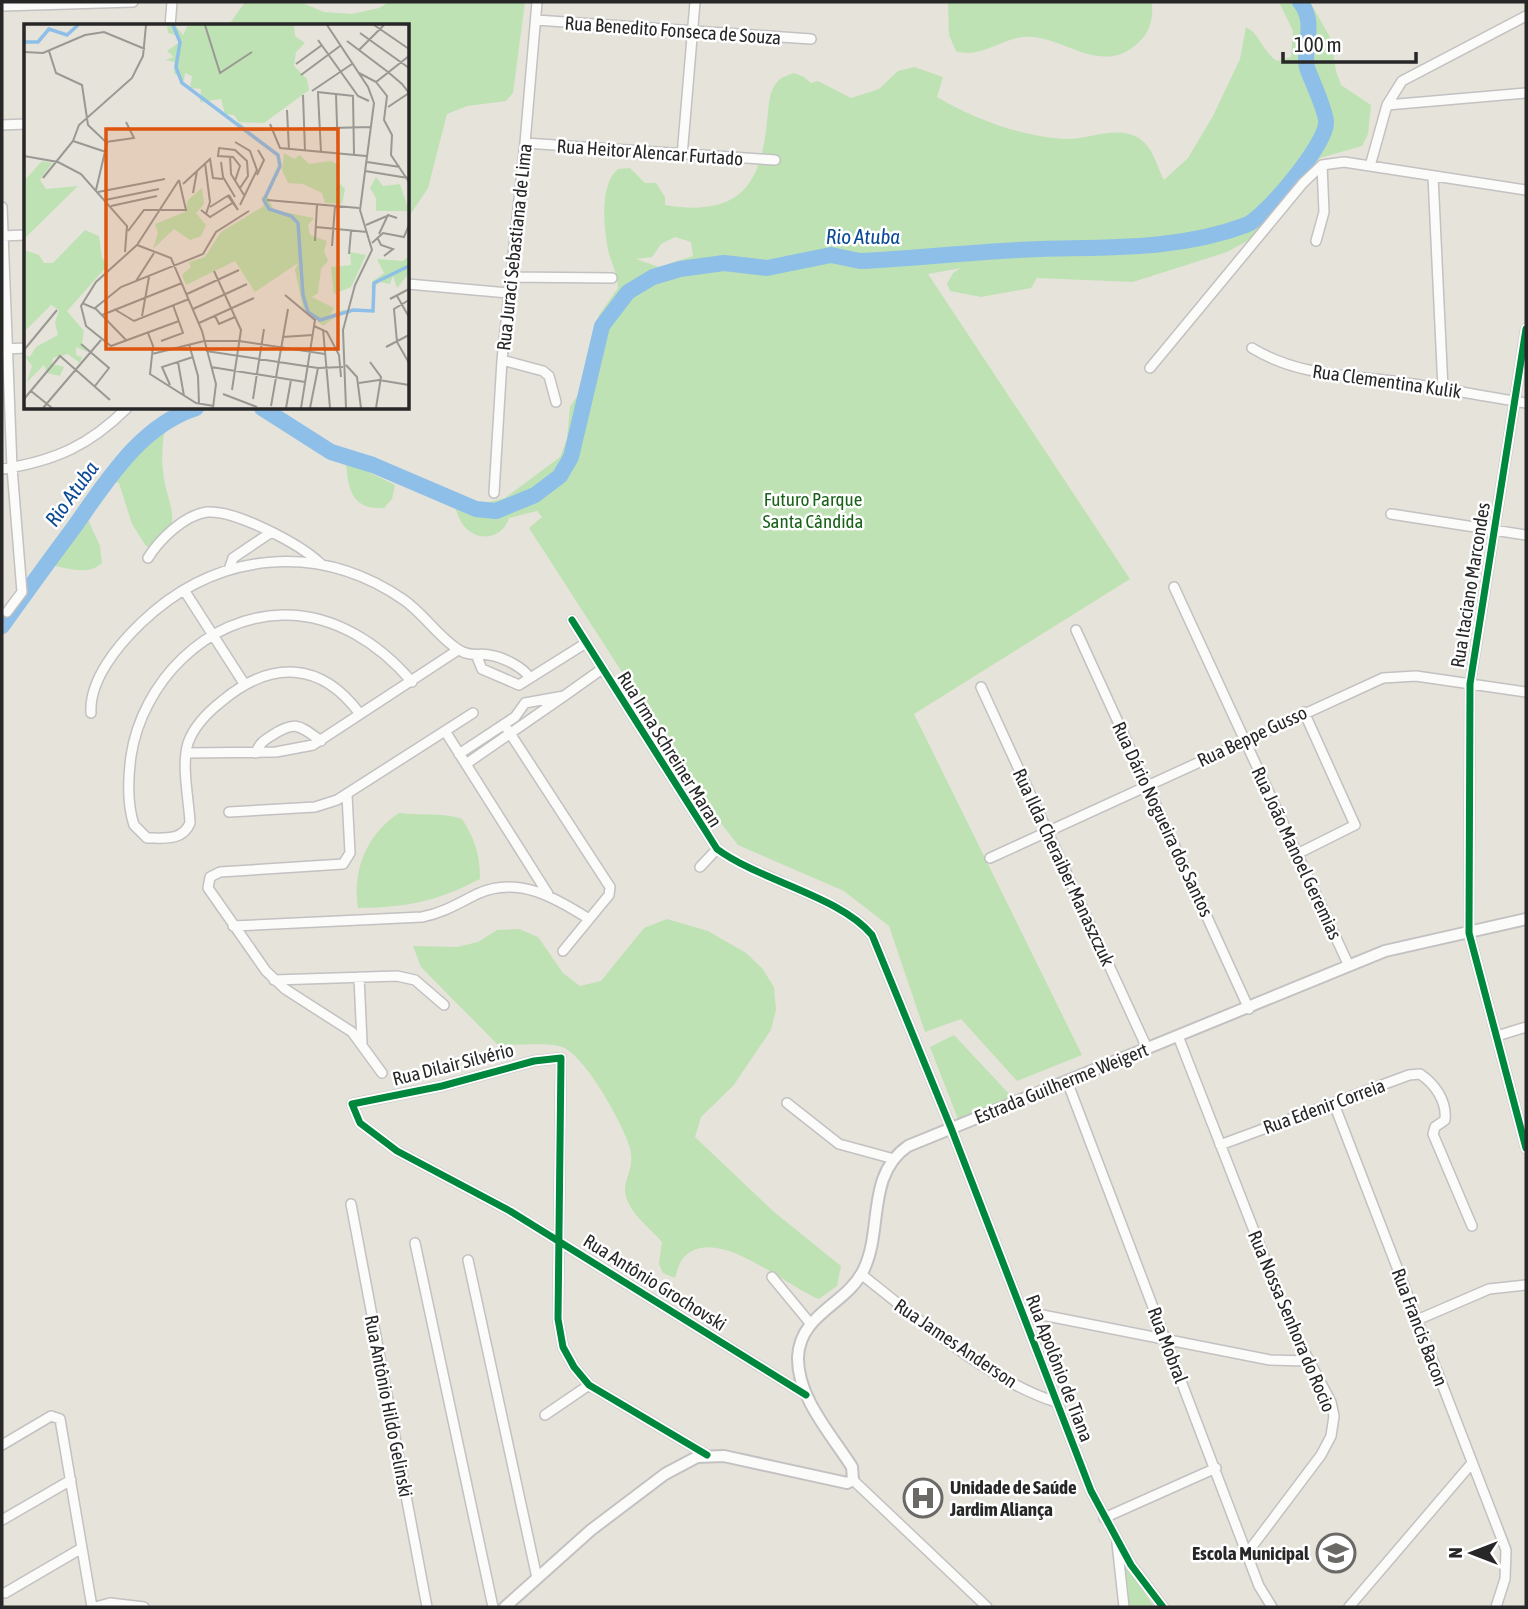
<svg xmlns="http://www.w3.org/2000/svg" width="1528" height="1609" viewBox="0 0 1528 1609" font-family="'Asap Condensed',sans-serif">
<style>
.green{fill:#bee2b3;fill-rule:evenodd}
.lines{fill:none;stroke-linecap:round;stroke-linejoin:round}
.river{stroke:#8ebfe8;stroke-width:16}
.minor-casing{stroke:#c3c1c1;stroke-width:12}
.tertiary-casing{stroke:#c3c1c1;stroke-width:14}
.minor{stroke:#fbfbfa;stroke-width:9}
.tertiary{stroke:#fbfbfa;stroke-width:10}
.cycleway-casing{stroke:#fff;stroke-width:11}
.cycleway{stroke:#00873e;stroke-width:7}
.labels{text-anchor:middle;stroke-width:5;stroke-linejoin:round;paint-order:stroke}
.street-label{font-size:19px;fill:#272727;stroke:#fff}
.park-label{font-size:19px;fill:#196218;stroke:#fff}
.poi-label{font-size:19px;font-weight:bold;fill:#272727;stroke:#fff;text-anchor:start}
.water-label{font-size:21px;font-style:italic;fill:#0c4a95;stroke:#fff}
.inset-river{fill:none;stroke:#8ebfe8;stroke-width:3.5}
.inset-road{fill:none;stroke:#9a9893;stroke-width:2}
.view{fill:#de560d;fill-opacity:0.15;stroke:#de560d;stroke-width:3.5}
.inset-edge{fill:none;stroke:#272727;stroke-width:3.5}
</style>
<rect width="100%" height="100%" fill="#e6e3db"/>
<path class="green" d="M245,2h55l24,10 28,2 27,-6 10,-6h136l-12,91 -7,8 -39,5 -20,8 -19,74 -20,30v-192h-180z
M948,2h204c1,15 -1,28 -12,39 -38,39 -78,-8 -117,-4 -24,3 -43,22 -67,14l-7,-16z
M1279,2h31l21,37 5,32 5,14 30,20 -3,29 -6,12 -42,12 -69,81 -24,13 -94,30 -96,-4 -6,10 -50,9 -31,-6 -3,-7 6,-11 8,-5 -33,6 202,305 -216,135 168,341 -65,26 -56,-62 -36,13 -36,-106 -45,-35 -106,-46 -25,-32 -184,-285 13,-11 -5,-6 -28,7c-6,20 -30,25 -44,9 -6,-6 -9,-18 -12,-25h36l16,-4 55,-41 7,-18 3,-32 11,-17 18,-75 19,-27c0,-14 -7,-25 -10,-38 -4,-23 -9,-65 10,-81l12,-1 15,15h11l9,14v8c72,12 96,-17 102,-84 2,-13 1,-31 12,-41 3,-3 10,-5 15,-7l10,4 7,6 7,-2 33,17 28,-9 19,-18 16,-4 29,10 -6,20c37,22 85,40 128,42 24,1 53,-15 75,0 14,10 17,28 24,41l24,-22 25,-42 27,-57 6,-32c14,7 16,24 31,34l14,-4 2,-26zM675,237l16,5 2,14 -34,11 -23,-8 16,-2 9,-13z
M165,426c-2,15 -4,30 -2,45 3,34 22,47 -5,78l-12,-3 -14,-22 -13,-41 -13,-4 22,-26z
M346,461l49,24 -3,14 -8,9c-33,2 -36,-19 -38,-47z
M84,511l16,35 2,17c-15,14 -38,4 -56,1z
M399,813c22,3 42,-1 63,6 13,20 18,36 18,60 -45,23 -72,28 -122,29 -6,-38 9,-74 41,-95z
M667,919l41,12 38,22 16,15 12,19 2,23 -5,20 -38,56 -32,31 -6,20 79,75 67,54 -4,20 -18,13c-33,-12 -102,-76 -135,-42 -5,5 -7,15 -9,21l-12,-5 -4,-9 3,-22c-13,-15 -36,-31 -37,-52 0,-14 10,-22 5,-42 -6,-23 -46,-94 -68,-101 -15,-5 -48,-1 -65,-3l-76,-77 -8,-21 44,1 21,-5 19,-12 22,-1 19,8 25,36 17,13 21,-5 43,-53z
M954,1035l58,62 -54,22 -28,-72z
M1122,1560l32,47h-25l-1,-20z"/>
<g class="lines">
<path class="river" d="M262,408l69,44 42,13 103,44 20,2 39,-16 25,-19 11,-19 31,-131 26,-34 25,-15 27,-8 44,-6 43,5 64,-13 29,6c60,-3 120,-10 180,-12 70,-2 139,1 206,-24 19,-7 80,-81 80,-102 1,-9 -13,-40 -17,-50 -10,-21 10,-48 -9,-71
M2,626c23,-32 46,-64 70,-96 33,-46 67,-104 124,-122"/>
<defs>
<path id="minor" d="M2,6l131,-4
M536,20l275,19
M170,26l2,-24
M1387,105l139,-12
M2,125l24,-1
M525,143l250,17
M682,156l13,-154
M1370,166l17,-61 15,-24 124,-65
M1433,176l10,213
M2,207l10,261 10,124 -15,20
M2,236l24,-1
M1316,241l8,-29 -2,-47
M510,277l102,1
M408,284l100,9
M1526,329l-56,355 -1,249 57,215
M1252,348c44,27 92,27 141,33 44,6 89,15 133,22
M4,349l22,-1
M502,360l41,11 6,5 7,26
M1150,368l153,-185 19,-18 22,-3 182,28
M2,469c53,-8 88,-24 125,-61
M494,493l8,-133 23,-217 12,-141
M1391,514l135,21
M148,558c11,-18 36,-43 59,-46 29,-2 93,32 114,52
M229,570l4,-12 37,-25
M1174,587l175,379
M184,590l61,95
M572,620l145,229c43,32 123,47 155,86l79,193 140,363 40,74 32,42
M1076,630l173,379
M477,657l5,12 37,16 67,-42
M981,687l166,361
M564,696l38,-27
M91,713c-2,-33 27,-68 50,-90 75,-72 177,-82 263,-23 20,14 36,39 55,50 11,7 20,3 30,5 14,2 34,12 41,23
M360,714c-39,-53 -89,-54 -138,-13 -14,11 -28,25 -34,42 -7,23 1,56 2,80 -7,18 -26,15 -43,15l-13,-13c-7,-21 -6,-47 -3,-69 11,-73 75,-140 152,-141 51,-1 97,29 129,67
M504,724l106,163 -1,8 -46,56
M445,731l103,163
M187,753l89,-1 37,-7 145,-95
M256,753c3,-9 7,-12 15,-17 24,-16 28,-11 50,5
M459,754l56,-37 10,-14 39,-7 -98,68
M347,795l3,58 -7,11 -123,8 -10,5 -2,11 58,83 19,18 67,43 30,41
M229,812l86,-5 22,-7 136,-87
M1297,854l58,-29 -51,-113
M990,858l393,-180 33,-2 110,16
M700,867l17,-18
M233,926l189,-9c21,-4 37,-14 55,-23 41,-19 79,4 112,25
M359,977l3,65
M274,980l123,-4 18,4 29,25
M1178,1036l114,292 39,74 3,14 -3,20 -10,19 -73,97
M1497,1036l29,-9
M1067,1081l192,505 13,21
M787,1103l52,41 55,15
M1334,1104l172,446 -1,29 -9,28
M1220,1145l189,-70 11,-1c15,10 27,27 25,46l-10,7 -2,7 39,92
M351,1204l76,403
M415,1243l78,364
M468,1260l69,318
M861,1274c54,43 130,108 195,128
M772,1277l38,46
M1022,1311l248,49 37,1
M1417,1320l72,-31 37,-4
M545,1415l44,-30
M2,1445l49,-29 9,3 32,188
M707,1455l-118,-70 -15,-18 -11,-20 -5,-28 3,-261 -27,3 -92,25 -90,18 8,19 37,28 113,60 296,184
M853,1480l134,127
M1104,1518l112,-50
M2,1520l69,-40
M1117,1543l7,64
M5,1593l77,-45
M95,1607l15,-4 34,4
M1349,1607l123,-144"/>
<path id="tertiary" d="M505,1607l86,-77 74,-56 32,-17 27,-1 123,27 6,-3 -1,-13c-21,-33 -55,-70 -54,-110 2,-44 49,-52 66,-88 19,-40 2,-94 44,-123l477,-195 141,-32"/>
</defs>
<use href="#minor" class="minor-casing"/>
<use href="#tertiary" class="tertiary-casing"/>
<use href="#minor" class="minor"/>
<use href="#tertiary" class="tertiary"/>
<defs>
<path id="cycleway" d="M1526,329l-56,355 -1,249 57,215
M572,620l145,229c43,32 123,47 155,86l79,193 140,363 40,74 32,42
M707,1455l-118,-70 -15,-18 -11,-20 -5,-28 3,-261 -27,3 -92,25 -90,18 8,19 37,28 113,60 296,184"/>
</defs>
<use href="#cycleway" class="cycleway-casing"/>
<use href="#cycleway" class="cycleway"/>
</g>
<defs>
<symbol id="hospital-ring" viewBox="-11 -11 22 22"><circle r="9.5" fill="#fff" stroke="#6a6966" stroke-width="1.5"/><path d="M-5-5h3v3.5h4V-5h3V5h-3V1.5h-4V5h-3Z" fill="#6a6966"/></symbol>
<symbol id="school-ring" viewBox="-11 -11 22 22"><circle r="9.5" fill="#fff" stroke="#6a6966" stroke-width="1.5"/><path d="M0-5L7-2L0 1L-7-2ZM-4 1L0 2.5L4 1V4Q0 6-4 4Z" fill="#6a6966"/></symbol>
</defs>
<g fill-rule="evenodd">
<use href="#hospital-ring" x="901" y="1476" width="44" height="44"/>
<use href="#school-ring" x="1314" y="1531" width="44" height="44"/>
</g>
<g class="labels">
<g class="street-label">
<text transform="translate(673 30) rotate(4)" y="7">Rua Benedito Fonseca de Souza</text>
<text transform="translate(650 152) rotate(4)" y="7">Rua Heitor Alencar Furtado</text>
<text transform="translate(514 247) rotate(-84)" y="7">Rua Juraci Sebastiana de Lima</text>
<text transform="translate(1387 381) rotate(8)" y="7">Rua Clementina Kulik</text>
<text transform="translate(1470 585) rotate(-81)" y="7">Rua Itaciano Marcondes</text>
<text transform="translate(1252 736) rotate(-25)" y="7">Rua Beppe Gusso</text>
<text transform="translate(670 749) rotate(58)" y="7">Rua Irma Schreiner Maran</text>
<text transform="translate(1163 819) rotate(65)" y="7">Rua Dário Nogueira dos Santos</text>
<text transform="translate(1297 853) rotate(65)" y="7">Rua João Manoel Geremias</text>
<text transform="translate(1064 867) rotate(65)" y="7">Rua Ilda Cheraiber Manaszczuk</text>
<text transform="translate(453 1064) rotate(-14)" y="7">Rua Dilair Silvério</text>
<text transform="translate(1061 1083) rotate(-22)" y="7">Estrada Guilherme Weigert</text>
<text transform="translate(1324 1106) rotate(-20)" y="7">Rua Edenir Correia</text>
<text transform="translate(655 1282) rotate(32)" y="7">Rua Antônio Grochovski</text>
<text transform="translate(1292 1321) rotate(67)" y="7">Rua Nossa Senhora do Rocio</text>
<text transform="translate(1420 1327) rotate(69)" y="7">Rua Francis Bacon</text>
<text transform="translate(956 1343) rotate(34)" y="7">Rua James Anderson</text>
<text transform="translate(1168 1345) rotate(69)" y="7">Rua Mobral</text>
<text transform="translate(1060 1368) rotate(69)" y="7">Rua Apolônio de Tiana</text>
<text transform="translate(389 1406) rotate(79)" y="7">Rua Antônio Hildo Gelinski</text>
</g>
<g class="park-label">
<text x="813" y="506">Futuro Parque<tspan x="813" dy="22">Santa Cândida</tspan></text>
</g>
<g class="poi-label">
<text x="950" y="1494">Unidade de Saúde<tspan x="950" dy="22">Jardim Aliança</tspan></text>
<text x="1309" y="1560" text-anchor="end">Escola Municipal</text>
</g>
<g class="water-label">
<text x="863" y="244">Rio Atuba</text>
<text transform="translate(72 494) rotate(-54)" y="7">Rio Atuba</text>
</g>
</g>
<g transform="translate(24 24)">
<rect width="385" height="385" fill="#e6e3db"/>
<path d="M143,1h8l8,10 5,-10h106l1,11 10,7 -9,9 -2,14 13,13 2,11 -45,33 -25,-1 9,8h-4l-10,-15 -9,-1 -4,-15 -21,3 1,-13 -11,-1 2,-12 -7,-3 -1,8 -10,-8 1,-11 -10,-2 9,-3 -7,-6 14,-10 -2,-5 -11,-3zM260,129l10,6 6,-4 9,9 22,-3 9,5 -4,14 9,9 -3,15 -17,-1 -3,-10 -19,-9 -15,-1 -6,-13zM18,137l10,2 -12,17 6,9 32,-3 -54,53v-58zM352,153l7,9 17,-2 9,27h-33v-13l-6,-10zM178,164l2,16 -8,9 10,12 -5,11 -11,4 -16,-11 -21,20 5,-16 -3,-9 30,-12 3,-12zM242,170l8,16 40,8 -6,7 2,10 17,6 -3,10 4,10 -7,8 -3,24 -6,4 22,11 -4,7 16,-6 -23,17 -20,-18 -8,-38 3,-7 -43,29 -20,-31 -49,24 -4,-10 9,-8 -2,-5 16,-5 16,-25 43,-26 -3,-8zM61,206l14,6 3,22 6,7 -41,46 17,20 -2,13 6,8 -12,-5v8l6,2 -2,6 -12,-9 -15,4 -1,6 12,3 -4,9 -13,-3 -3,-8 -17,17 5,-16 -8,-11 6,2 6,-10 22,-12 -3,-12 4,-13 -8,-5 -27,27v-82l15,5 5,8h9zM326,228l16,3 -15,32 -17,7 -3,-27 20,-2zM385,232v17l-12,15 -4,-12 -3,8 -10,-2 -9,7 2,-8 11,-8 -7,-14 26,2z" fill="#bee2b3"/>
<path class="inset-river" d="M149,1l7,17 -4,25 6,16 96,72 2,11 -16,34 5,9 22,7 7,7 5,72 5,17 12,8 33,-10 20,1 1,-28 35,-17M0,18h14l11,-13 18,6 11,-10"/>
<path class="inset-road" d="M181,1l15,48 32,-21M303,1l41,62 6,16 -14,107 12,40 -17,35 -12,45 3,78M350,1l35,24M336,9l49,35M294,16l40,56 11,5M323,17l41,31 14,12 7,9 -21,14M335,26l25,-25M25,27l7,22 26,12 6,40 19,18 -11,47M0,28l19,1 42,-18 19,-3 41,17M272,40l26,-19M335,49l17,9 33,-26M277,51l39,-29M352,58l11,14 -3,24 8,15 -1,20 18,27M288,67l40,-27M293,68l37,4M294,69l3,59M312,70l2,60M279,71l2,56M329,72l1,58M263,86l2,40M246,100l10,24 86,8M226,106l121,-3M49,117l33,11M82,118l28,-4 -8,-16M211,118l15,9 7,19 -17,35M0,132l34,6 23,12 46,52 -2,26M206,132l1,18 13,21M197,138l2,15 12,20M343,138l33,5M181,139l5,39 -4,12M341,147l43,7M233,151l7,-15 -6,-10M19,154l30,-37 6,-16 53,-47 11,-22 3,-31M211,157l5,-15 -7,-9 -15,-1 1,-8 16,2 12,11 1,15 -8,12M159,160l27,-25 3,19 10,1M74,168l67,-13M169,169l4,-22M204,172l10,14 -9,-15M81,176l54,-11M243,176l92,8M87,182l46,-10M186,183l19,-12M177,186l9,7 24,-15M342,201l21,-9M292,203l51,5M104,207l16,-21h42l-7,-30M355,210l9,-19 9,3M353,213l4,8 12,4 -9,7M291,217l2,-36M348,219l11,-10 21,4 5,-12M113,221l42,-65M308,222l3,-40M325,230l2,-23M190,247l27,59 -9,60M112,257l18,-28M163,270l52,-24M261,271l30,25 -14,88M373,272l12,21M366,275l19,-10M385,276l-15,9 3,33 12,21M58,279l14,6 31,32M71,284l26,-21 82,-33 13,-22 33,-21M90,285l20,12 55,-22M169,285l54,-25M78,291l80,-32M118,292l7,-39M191,292l4,8 16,-7M155,297l-68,25 -25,-20 -5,-20 15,-24 41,-37 34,13 31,73 14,53 -3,24M175,299l55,-25M290,302l13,6 12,23 2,22M299,305l7,79M124,309l5,13 -3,28 46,29 18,3M258,313l31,-2M137,317l22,-8 -10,-28M57,320l28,24 -14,18M165,320l9,32 1,28M362,323l23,-12M0,326l33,-40M182,327l112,17 25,-1M128,330l52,-13h35l86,13M154,338l6,34M346,338l11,15 -5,31M322,341l11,12 4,31M187,343l94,15M335,359l20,-3 30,5M146,361l-8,-18 31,-10M7,367l21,17M199,370l34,13M0,375l36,-43 50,44M229,375l11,-70M247,382l17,-97M19,384l58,-68M262,384l5,-28M286,384l8,-40"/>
<path class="view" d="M82,105h232v220h-232z"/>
<rect width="385" height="385" class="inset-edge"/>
</g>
<rect width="1528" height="1609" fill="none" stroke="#272727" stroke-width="7"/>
<g transform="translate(1472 1553) rotate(270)" stroke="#ffffff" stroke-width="5" paint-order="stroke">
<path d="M0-5L12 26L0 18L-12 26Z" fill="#272727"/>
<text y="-10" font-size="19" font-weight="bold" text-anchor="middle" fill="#272727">N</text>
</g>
<path d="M1283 52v10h133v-10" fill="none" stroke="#272727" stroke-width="3.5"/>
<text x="1294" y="52" font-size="21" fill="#272727" stroke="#ffffff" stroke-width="5" paint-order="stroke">100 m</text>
</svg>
